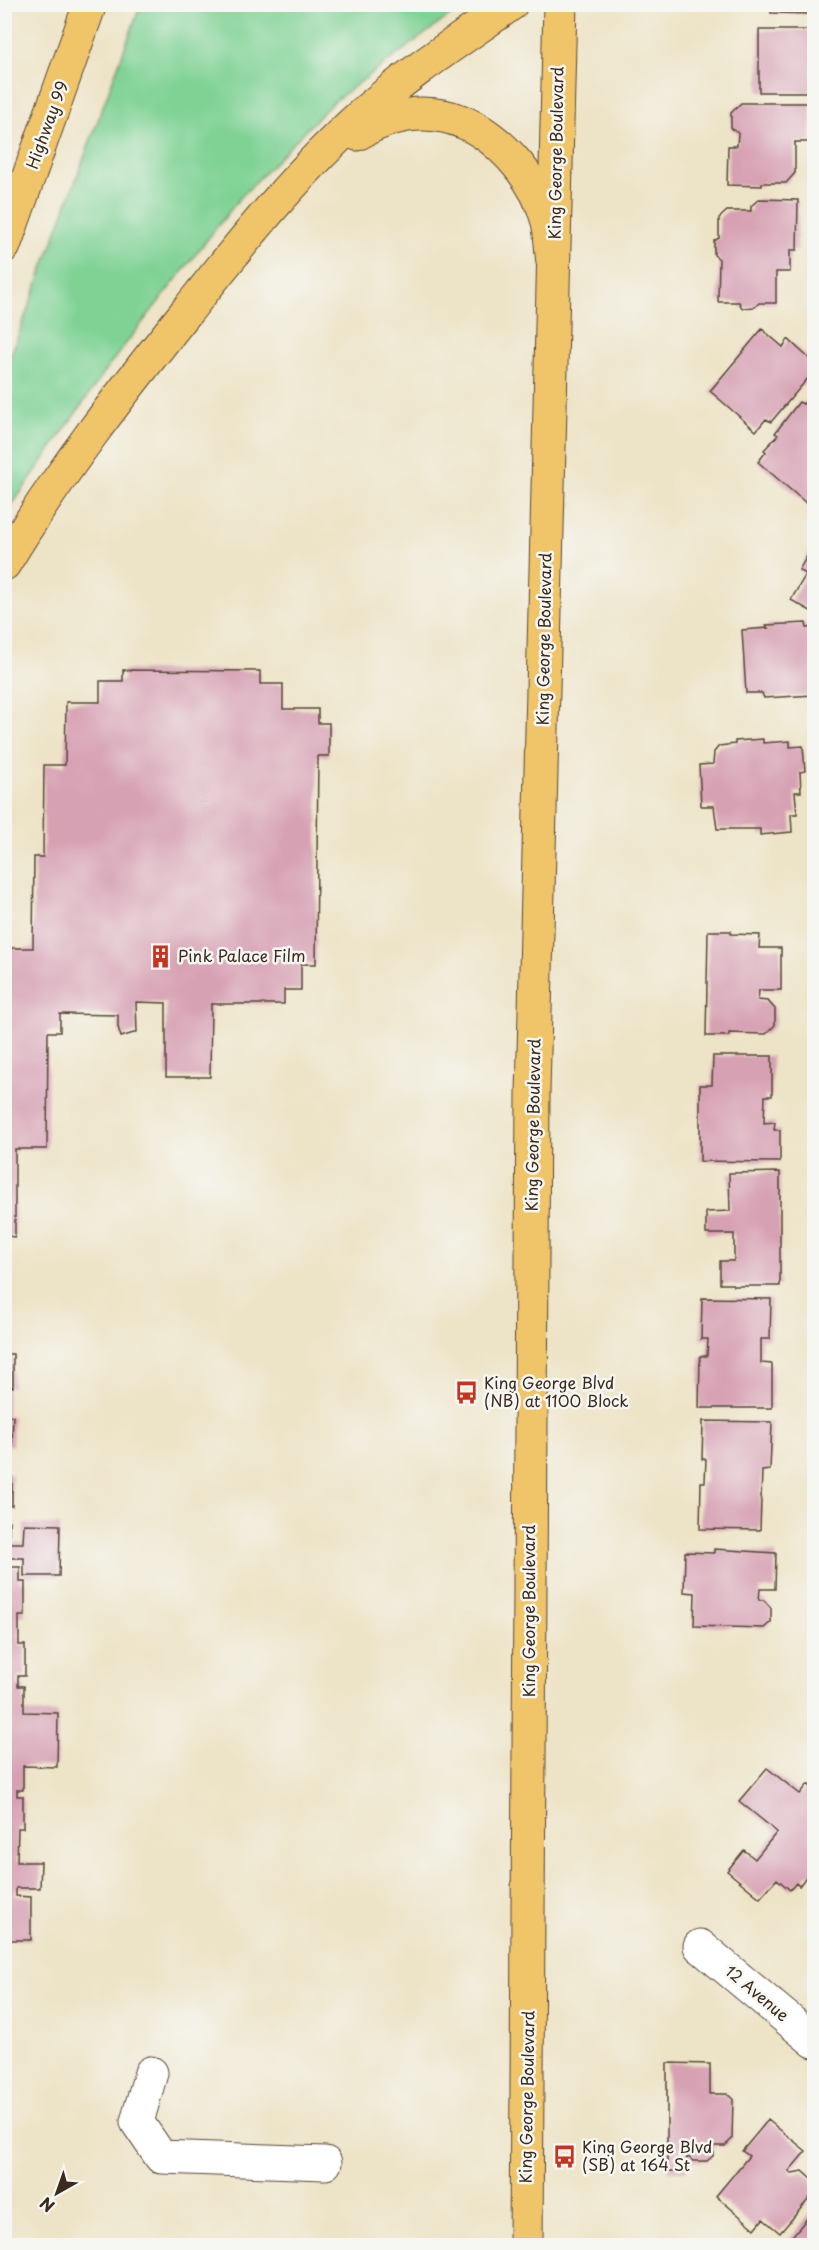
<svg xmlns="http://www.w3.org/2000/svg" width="819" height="2250" viewBox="0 0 819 2250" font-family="'Playpen Sans',sans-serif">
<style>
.green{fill:#7fd294;stroke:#5d7e59;stroke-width:1.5}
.building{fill:#d7a1b4}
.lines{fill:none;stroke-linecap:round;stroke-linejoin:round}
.minor-casing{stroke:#564637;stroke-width:35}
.major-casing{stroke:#564637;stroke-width:35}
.highway-casing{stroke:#564637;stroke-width:35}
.minor{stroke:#fff;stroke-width:33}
.major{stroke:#f0c469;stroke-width:33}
.highway{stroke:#f0c469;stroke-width:33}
.labels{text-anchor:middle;stroke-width:5;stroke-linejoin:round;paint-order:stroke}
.street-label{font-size:16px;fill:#3b2a1e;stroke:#f6f6f2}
.poi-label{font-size:16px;fill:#3b2a1e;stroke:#f6f6f2;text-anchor:start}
</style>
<rect width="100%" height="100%" fill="#f6f6f2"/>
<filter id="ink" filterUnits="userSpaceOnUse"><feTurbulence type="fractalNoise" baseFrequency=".0167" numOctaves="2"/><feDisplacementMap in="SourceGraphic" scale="12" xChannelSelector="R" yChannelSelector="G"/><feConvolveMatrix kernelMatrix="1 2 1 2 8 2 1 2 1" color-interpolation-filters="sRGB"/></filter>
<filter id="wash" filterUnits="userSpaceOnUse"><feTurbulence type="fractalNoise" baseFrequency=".008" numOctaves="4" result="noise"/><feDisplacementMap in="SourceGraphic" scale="24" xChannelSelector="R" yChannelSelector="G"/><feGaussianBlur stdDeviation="1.35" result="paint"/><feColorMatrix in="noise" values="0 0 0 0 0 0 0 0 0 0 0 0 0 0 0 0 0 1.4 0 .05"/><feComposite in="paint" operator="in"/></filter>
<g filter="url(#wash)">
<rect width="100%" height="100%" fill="#ede3c6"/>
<path class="green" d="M141,4l323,1 -132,98 -93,96 -129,165 -105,151v-144z"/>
<g id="blocks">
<path class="building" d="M771,4h43v10l-43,-1z
M759,30h55v62h-55z
M741,103h70v39h-16v31l-9,10h-24v3l-35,-1 1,-39h9l1,-13 -7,-5v-15z
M759,199l39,1 -1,50h-7v22h-14v31h-17l-4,4 -13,1 -3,-6h-21l1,-43 -5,-4v-14l5,-3v-20l8,-7h24v-5z
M762,329l21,18 5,-8 26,24v8l-43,51 -5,-3 -10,12 -46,-40z
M808,399l6,1v94l-8,9 -48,-41 8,-10 -2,-2 14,-15 -3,-2 24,-31 4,2z
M814,544v69l-23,-13 15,-26 -7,-4z
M806,623l1,5 7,-1v68l-50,3 -2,-5h-16l-4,-63 26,-2 -2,-3z
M123,670l137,1v13h23v25h35v14h11v33h-11l-2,208h-15v26h-17v14h-73l-1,73h-44v-74l-30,-1 1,30 -16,5 -3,-10v-12l-58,-1v18h-12l-1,117h-32v88l-8,-1v18h-2v-306h28l1,-91h9l1,-92h21l1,-63h34v-21h23z
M763,739v4l27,-2v6l13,-1 2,25 -5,1 1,20h-6l2,22h-6l1,18 -32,3v-6h-43l-3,-23h-13l-2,-41 14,-1 1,-12 5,-6 16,-2v-3z
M708,931h23v3l29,1 -1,13h22v42h-22l-1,10 10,1 7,8v16l-9,9 -37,-1v3h-23z
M713,1056h59v40h-7l-1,27 11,-1 -1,8h6v32l-80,-1v-76h12z
M780,1172v114h-47v-2h-13v-23h14v-27h-28v-22l24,-1 -1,-38z
M702,1298l69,1 -1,40h-9v24l11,1v44h-73l1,-52h7l1,-17h-7z
M4,1354h9v33l-5,-1 -1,30h6l-1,30 -5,-1v29h5v32h-8z
M703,1421l69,1 -2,48 -8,1 -2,59 -60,-1 1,-47h4l1,-23h-4z
M4,1520l5,1v22h14l1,-19 36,1 -1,51h-35v-18h-14v9h10v15h5v34h-6v29h6v31h-7v10h6v26l34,1 -1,54 -34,-1v24h-6v6h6v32h-5l-1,34h24l-1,26h-24v8l15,1v43h-27z
M714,1549l62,4 -1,36h-15l-1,11h5l7,8v14l-7,6 -70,-2 1,-33 -11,-1 1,-40 29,1z
M767,1768l33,26 8,-10 6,6v87l-5,-4 -10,13 -3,-3 -6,7 -13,-11 -17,19 -33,-27 17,-21 11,9 22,-27 -38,-31z
M667,2063l43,1v30h17l6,5 -1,40 -7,7h-12v10l-6,5h-14l-6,-5v15h-20z
M768,2120l38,31 -17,20 3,2 11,-2 9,8 2,14 -34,40 -17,-14 -8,10 -39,-33 33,-40 -7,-5z
M814,2210v36h-30z"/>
</g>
</g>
<g filter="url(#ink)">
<use href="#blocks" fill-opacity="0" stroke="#564637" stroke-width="1.5"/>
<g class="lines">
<defs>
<path id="minor" d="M700,1946l114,95
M151,2073l-14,49 24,35 164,6"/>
<path id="major" d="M526,2246l7,-1153 27,-1089"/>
<path id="highway" d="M357,134c61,-36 117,-22 161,31 13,16 25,37 30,57 3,13 3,27 5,40
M4,246l86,-242
M4,564c54,-90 118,-172 183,-253 56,-70 111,-140 178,-199 45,-40 97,-73 146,-108"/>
</defs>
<use href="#minor" class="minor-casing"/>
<use href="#major" class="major-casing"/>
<use href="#highway" class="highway-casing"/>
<use href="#minor" class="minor"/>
<use href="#major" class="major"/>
<use href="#highway" class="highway"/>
</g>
</g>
<defs>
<symbol id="building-bare" viewBox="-9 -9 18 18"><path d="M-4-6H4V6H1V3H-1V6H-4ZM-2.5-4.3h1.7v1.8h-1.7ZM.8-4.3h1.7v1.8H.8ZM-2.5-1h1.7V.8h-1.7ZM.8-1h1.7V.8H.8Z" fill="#c8321e" stroke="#f6f6f2" stroke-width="2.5" paint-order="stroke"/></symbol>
<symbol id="bus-bare" viewBox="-9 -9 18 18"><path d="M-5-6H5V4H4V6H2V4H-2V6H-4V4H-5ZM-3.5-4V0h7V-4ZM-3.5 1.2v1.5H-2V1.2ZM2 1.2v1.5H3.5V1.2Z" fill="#c8321e" stroke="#f6f6f2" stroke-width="2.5" paint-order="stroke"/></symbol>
</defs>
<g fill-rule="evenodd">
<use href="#building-bare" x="144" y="940" width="33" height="33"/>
<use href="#bus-bare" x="450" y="1376" width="33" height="33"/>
<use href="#bus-bare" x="548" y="2140" width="33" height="33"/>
</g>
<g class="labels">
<g class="street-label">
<text transform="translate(47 125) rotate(-70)" y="6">Highway 99</text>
<text transform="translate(556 153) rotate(-89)" y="6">King George Boulevard</text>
<text transform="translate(544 639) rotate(-89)" y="6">King George Boulevard</text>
<text transform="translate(533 1125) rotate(-89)" y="6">King George Boulevard</text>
<text transform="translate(529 1611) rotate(-90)" y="6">King George Boulevard</text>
<text transform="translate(757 1993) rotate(40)" y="6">12 Avenue</text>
<text transform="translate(527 2097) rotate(-89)" y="6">King George Boulevard</text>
</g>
<g class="poi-label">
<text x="178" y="962">Pink Palace Film</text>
<text x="484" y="1389">King George Blvd<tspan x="484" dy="18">(NB) at 1100 Block</tspan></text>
<text x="582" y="2153">King George Blvd<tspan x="582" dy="18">(SB) at 164 St</tspan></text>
</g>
</g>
<rect width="819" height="2250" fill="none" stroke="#f6f6f2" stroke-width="24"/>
<g transform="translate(57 2193) rotate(220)" stroke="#f6f6f2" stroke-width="4.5" paint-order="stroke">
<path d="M0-4.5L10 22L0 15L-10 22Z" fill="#3b2a1e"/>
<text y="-9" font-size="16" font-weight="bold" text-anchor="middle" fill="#3b2a1e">N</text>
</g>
</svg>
